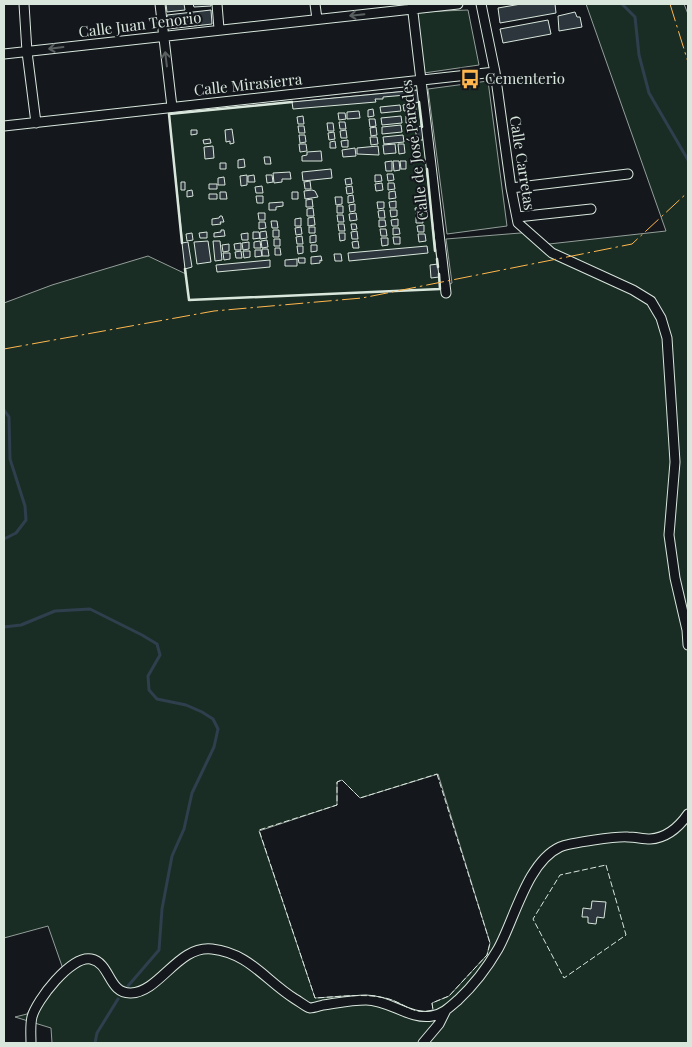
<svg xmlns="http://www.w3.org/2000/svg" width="692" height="1047" viewBox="0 0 692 1047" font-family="'Playfair Display',serif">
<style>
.green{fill:#1a2d24;stroke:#939e99;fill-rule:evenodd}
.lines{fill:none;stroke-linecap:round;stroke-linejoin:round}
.stream{stroke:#2f3f4d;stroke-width:3}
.building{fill:#2c363c;stroke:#d8e6dc}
.minor-casing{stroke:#d8e6dc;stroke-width:11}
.minor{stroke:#14181c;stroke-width:9}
.fence{stroke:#d8e6dc;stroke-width:1;stroke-dasharray:6 2.5;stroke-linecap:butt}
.wall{stroke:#d8e6dc;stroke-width:2.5}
.power{stroke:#ffb74d;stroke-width:1;stroke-dasharray:18 4 2.5 4;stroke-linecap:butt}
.oneway{stroke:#59605f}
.labels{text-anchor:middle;stroke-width:4;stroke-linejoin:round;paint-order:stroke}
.street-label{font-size:15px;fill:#d8e6dc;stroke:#14181c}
.poi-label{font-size:15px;fill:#d8e6dc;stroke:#14181c;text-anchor:start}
</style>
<rect width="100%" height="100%" fill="#14181c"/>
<path class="green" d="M586,4h98l4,10v1029h-636l-1,-15 -36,-11 12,-3 15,-24 21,-21 -15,-43 -44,12v-635l48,-18 96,-29 38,18 -17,-160 249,-24 22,199 12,-6 -6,-44 87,-7 16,12 117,-13zM438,774l52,169 -3,12 -38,41 -17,7 1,7c-21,6 -29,-8 -48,-12 -20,-5 -49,-1 -70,0l-56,-167 78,-26v-23l5,-2 18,18z
M468,10l11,55 -55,8 -7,-61z
M488,81l19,145 -60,8 -19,-145z"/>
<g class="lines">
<path class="stream" d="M622,4l13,13 4,38 10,38 39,67
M4,410l5,7 1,42 15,47 1,14 -10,13 -12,6
M4,627l17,-2 34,-14 35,-2 52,26 15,9 3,11 -12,21 1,14 8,9 29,6 16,7 11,7 5,10 -4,18 -22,46 -8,36 -12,27 -10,53 -3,41 -31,36
M95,1043l2,-10 21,-34"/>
</g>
<path class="building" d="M166,4h18l1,6 -18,2z
M193,4h18v2l-17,1z
M521,4h34l1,9 -56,10 -2,-15z
M211,10l1,14 -44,5 -1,-14z
M575,12l2,5h3l2,10 -23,4 -1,-15z
M548,20l3,14 -48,9 -3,-14z
M418,90l1,12 -4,1 1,7 -12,1 -1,-6 4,-1 -1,-9 -23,2v2h-8l1,3 -83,7 -1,-7z
M400,105l1,6 -20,2 -1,-6z
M373,109l1,7 -6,1v-7z
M359,111l1,7 -13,1v-7z
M338,113h7l1,6 -7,1z
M303,116l1,8h-6l-1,-7z
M401,116l1,7 -20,2 -1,-7z
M406,116h6l1,7h-7z
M369,119h6l1,7 -6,1z
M339,122h6l1,7h-6z
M327,123h6l1,8h-6z
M401,125l1,7 -20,2v-7z
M298,126h6l1,7h-6z
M422,126l1,14h-6l-2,-13z
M376,127l1,8 -6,1 -1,-8z
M232,129l2,14 -4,1v-3l-4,1 -1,-12z
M191,130h6v4l-6,1z
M346,130l1,8h-6l-1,-7z
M334,132l1,7 -6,1 -1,-7z
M299,135h6l1,7 -6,1z
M403,135l1,7 -20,2 -1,-7z
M370,137h7l1,7 -7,1z
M210,139l1,4 -7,1 -1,-4z
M348,140v7h-6l-1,-6z
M335,141l1,7h-6v-6z
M299,144h7l1,7 -7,1z
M395,144l1,9 -12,1 -1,-9z
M398,144h6l1,9 -6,1z
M213,146l1,12 -9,1 -1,-12z
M378,146l1,9 -22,-1v-6z
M355,148l1,8 -13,1 -1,-7z
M321,151l1,10h-20v-5l5,-1v-3z
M264,157h6l1,7h-6z
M244,159l1,8 -7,1v-8z
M392,161v10h-6l-1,-9z
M393,161h6l1,9 -6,1z
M400,161h6v8h-5z
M220,163h6v6h-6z
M331,169l1,9 -29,3 -1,-9z
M290,172l1,7h-9v3l-8,1 -1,-10z
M387,174h6l1,6 -6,1z
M247,175v10l-6,1 -1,-10z
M254,175l1,7h-7v-6z
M266,175h6l1,7 -6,1z
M375,175h6l1,6 -7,1z
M224,177l1,8h-7v-7z
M351,178l1,6 -6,1 -1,-6z
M310,181l1,8h-6l-1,-7z
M181,182h4v8h-4z
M382,183l1,7 -7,1 -1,-7z
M388,183h6l1,6 -7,1z
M209,184h8v5h-8z
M262,186l1,7h-7l-1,-6z
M352,186l1,7 -6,1 -1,-7z
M192,190l1,6 -6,1v-6z
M312,190l3,1 3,6 -13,2 -1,-8z
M395,191l1,7 -7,1v-7z
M220,192h6l1,7h-7z
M292,192h6v7h-6z
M209,194h8v5h-8z
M353,195l1,7 -6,1v-7z
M256,196h7v7h-6z
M335,197h7v7l-6,1z
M312,199l1,8h-7v-7z
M396,201v7h-6l-1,-6z
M283,202v4l-7,1v3h-7v-7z
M377,202h7v6l-6,1z
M355,204v7l-5,1 -1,-7z
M337,206h6v7h-6z
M422,207v7l-6,1 -1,-7z
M313,208l1,8h-7v-7z
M384,210l1,8h-6l-1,-7z
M390,210h7v6l-6,1z
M258,213h7v7h-6z
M356,213l1,7 -7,1 -1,-7z
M337,215h6l1,7h-6z
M220,216h2l2,6h-4l1,2 -9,1v-6l7,-1z
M422,216l1,7h-7v-6z
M314,217l1,8 -7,1v-8z
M301,218v8h-6v-7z
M398,219v7h-6l-1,-6z
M379,220h6l1,6 -7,1z
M271,221h6l1,7h-6z
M259,222h6l1,6 -7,1z
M338,224h6l1,7h-6z
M351,224h5l1,5 -5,1z
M424,225v7h-6l-1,-6z
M301,227l1,7 -6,1 -1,-7z
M309,227h6v6h-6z
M393,228h6l1,6 -7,1z
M380,229h6l1,7h-6z
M221,230h3l1,6 -11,1v-4l7,-1z
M273,230h6v7h-6z
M266,231l1,7 -7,1v-7z
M357,231l1,8h-6l-1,-7z
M207,232v6h-7l-1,-5z
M253,232h6l1,6 -7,1z
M192,233l1,7 -6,1 -1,-7z
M248,233v7h-6l-1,-6z
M339,233h6v7l-5,1z
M418,234h7l1,7 -7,1z
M316,235v7l-6,1v-7z
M302,236l1,8h-6l-1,-7z
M393,237h7v7h-6z
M381,238h7v7l-6,1z
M274,239h6v7h-6z
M267,240l1,7 -6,1 -1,-7z
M208,241l3,21 -14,2 -3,-22z
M213,241h7l2,19 -7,1z
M260,241l1,7h-7v-6z
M358,241l1,7h-6l-1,-6z
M188,242l4,25 -7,2 -3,-26z
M249,242v7l-6,1 -1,-7z
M241,243v7h-6l-1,-6z
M229,244v7l-6,1 -1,-7z
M311,245h6v6l-6,1z
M297,246h6v7l-5,1z
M427,246l1,7 -79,8 -1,-8z
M275,248h5l1,7h-6z
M262,249h6l1,7h-7z
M255,250h6l1,6 -7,1z
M241,251l1,7h-6l-1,-6z
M243,251h7v6l-6,1z
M223,253h7v6l-6,1z
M334,254h7l1,7h-7z
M321,256l1,5 -2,-1v3l-9,1v-7z
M298,258h7v5h-6z
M297,259v7h-12v-6z
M270,260v7l-53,5 -1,-7z
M438,264l1,13 -8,1 -1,-13z
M592,901l14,1 -2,16 -7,-1 -1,7 -8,-1v-6h-6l1,-9 8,1z"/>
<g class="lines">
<defs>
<path id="minor" d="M24,4l3,48 9,71
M160,4l12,103
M217,4l2,25
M315,4l2,15
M412,4l34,289
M481,4l14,68 16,116 7,35 34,30 81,37 18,11 10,17 6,20 8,124 -6,73 6,43 12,52 1,15
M4,54l454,-50
M4,126l491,-54
M511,188l117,-14
M517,217l74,-8
M31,1043c0,-8 -1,-18 1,-26 4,-16 39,-62 59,-58 20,4 17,35 40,34 29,-1 47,-48 81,-44 37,4 54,32 83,50 4,2 11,8 15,9 4,0 9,-2 13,-3 14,-2 29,-5 43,-5 23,0 44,20 66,16 11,-2 18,-9 26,-16 16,-15 29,-32 40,-51 16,-28 29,-87 62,-102 9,-4 57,-11 68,-10 7,0 15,2 22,2 17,-1 29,-12 38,-25
M423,1043l16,-19 7,-14"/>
</defs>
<use href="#minor" class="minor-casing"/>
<use href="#minor" class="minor"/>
<path class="fence" d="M437,774l53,169 -3,12 -38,41 -17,7 1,7c-21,6 -29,-8 -48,-12 -19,-5 -50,-1 -70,0l-56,-168 78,-25v-23l5,-2 18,18z
M606,865l20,70 -62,43 -31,-59 27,-44z"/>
<path class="wall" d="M419,102l3,25
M427,169l8,82
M182,243l-13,-129 123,-12
M437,259l1,8
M185,269l4,31 251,-11 -1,-15"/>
<path class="power" d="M670,4l18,58
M4,349l210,-38 148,-13 270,-54 56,-52"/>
</g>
<defs><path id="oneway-shaft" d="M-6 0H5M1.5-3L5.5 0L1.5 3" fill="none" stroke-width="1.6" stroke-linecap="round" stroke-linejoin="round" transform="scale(1.25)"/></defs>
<g class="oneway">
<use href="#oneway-shaft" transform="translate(357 15) rotate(174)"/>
<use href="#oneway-shaft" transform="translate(56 48) rotate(173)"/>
<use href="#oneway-shaft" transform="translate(166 59) rotate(-97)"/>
</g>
<defs>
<symbol id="bus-bare" viewBox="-9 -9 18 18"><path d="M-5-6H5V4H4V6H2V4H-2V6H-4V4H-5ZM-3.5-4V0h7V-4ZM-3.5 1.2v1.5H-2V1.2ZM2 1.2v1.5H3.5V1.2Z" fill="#ffb74d" stroke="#14181c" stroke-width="2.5" paint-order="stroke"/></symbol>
</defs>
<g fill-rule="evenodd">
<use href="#bus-bare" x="456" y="65" width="28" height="28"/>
</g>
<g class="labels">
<g class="street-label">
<text transform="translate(140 25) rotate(-7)" y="5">Calle Juan Tenorio</text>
<text transform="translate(248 85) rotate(-6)" y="5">Calle Mirasierra</text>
<text transform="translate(415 150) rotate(-97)" y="5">Calle de José Paredes</text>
<text transform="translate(522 163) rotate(81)" y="5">Calle Carretas</text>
</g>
<g class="poi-label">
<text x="485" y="84">Cementerio</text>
</g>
</g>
<rect width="692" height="1047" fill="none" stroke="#d8e6dc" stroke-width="10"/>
</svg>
